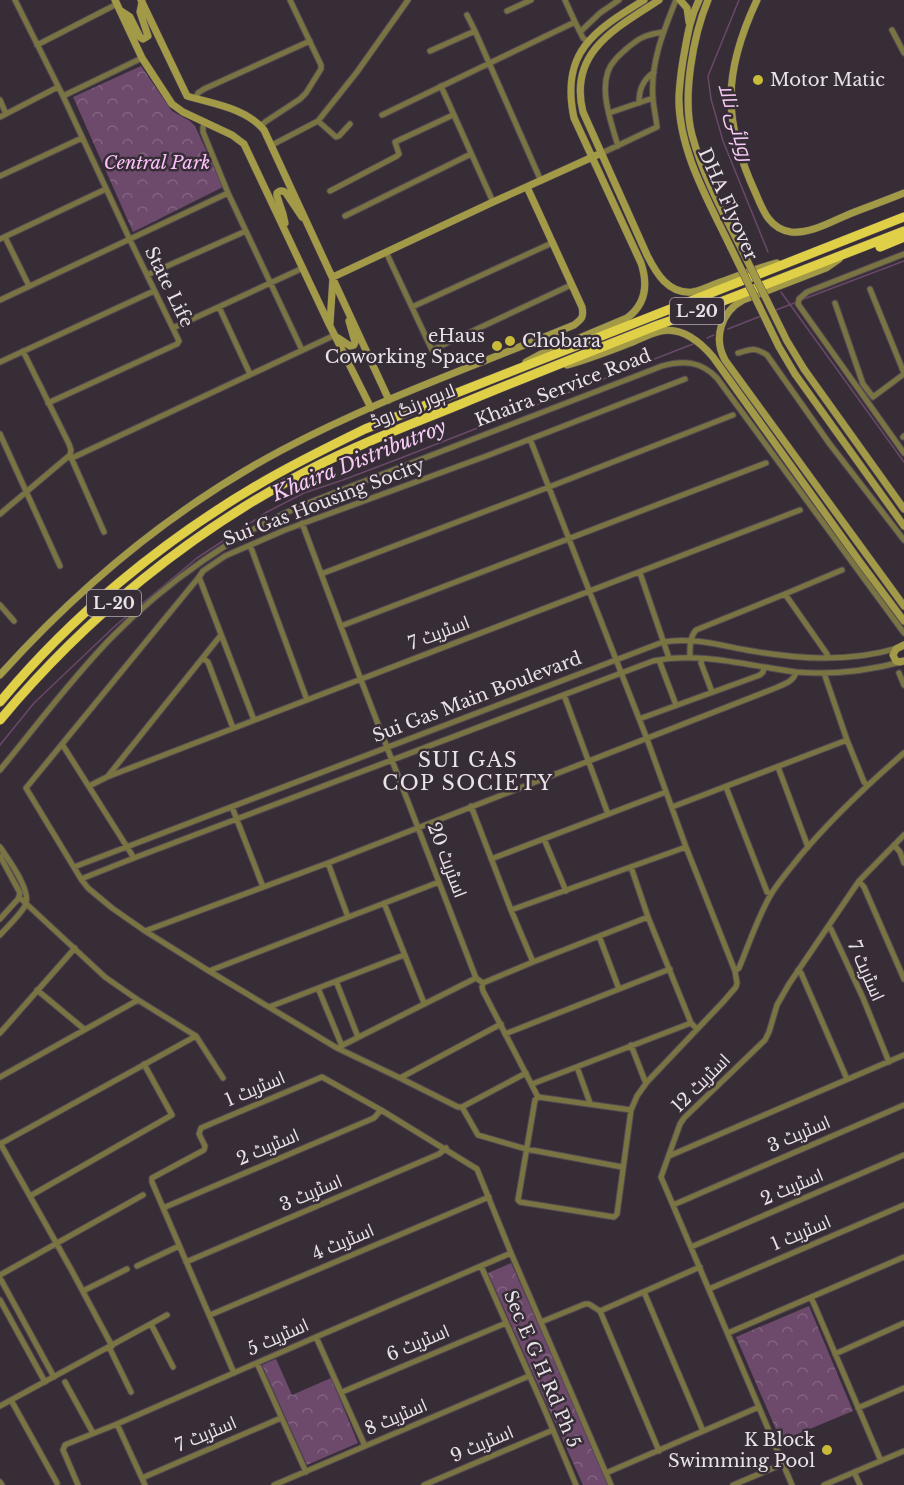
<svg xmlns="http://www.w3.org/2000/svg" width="904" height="1485" viewBox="0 0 904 1485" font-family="'Libre Baskerville',Cairo,serif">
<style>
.park{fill:url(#park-crowns)}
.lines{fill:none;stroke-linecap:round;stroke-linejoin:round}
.stream{stroke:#6a4869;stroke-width:1.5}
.street-casing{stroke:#534a53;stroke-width:7}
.secondary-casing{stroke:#534a53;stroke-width:8}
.highway-casing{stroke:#534a53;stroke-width:10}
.street{stroke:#7a7443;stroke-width:5}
.secondary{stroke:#a39a48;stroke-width:7}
.highway{stroke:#e0d047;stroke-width:9}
.secondary-bridge-casing{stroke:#534a53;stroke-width:8;stroke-linecap:butt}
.secondary-bridge{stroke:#a39a48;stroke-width:7}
.poi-dot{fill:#c9ba3a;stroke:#372d37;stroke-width:2}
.labels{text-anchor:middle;stroke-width:5;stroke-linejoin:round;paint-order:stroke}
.shield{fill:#372d37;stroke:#b4acb3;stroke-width:1.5}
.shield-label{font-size:16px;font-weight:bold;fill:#e9e2e8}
.poi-label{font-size:18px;fill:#e9e2e8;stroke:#372d37;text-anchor:start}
.park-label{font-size:18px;font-style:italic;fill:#fdc2fb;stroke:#372d37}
.street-label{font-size:18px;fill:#e9e2e8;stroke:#372d37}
.water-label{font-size:20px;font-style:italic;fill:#f7cbf5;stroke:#372d37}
.neighbourhood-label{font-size:20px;letter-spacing:1.5px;fill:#e9e2e8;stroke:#372d37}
</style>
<defs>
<pattern id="park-crowns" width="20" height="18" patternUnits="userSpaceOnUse" patternTransform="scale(1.5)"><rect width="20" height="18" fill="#6d496b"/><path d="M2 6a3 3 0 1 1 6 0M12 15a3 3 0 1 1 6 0" fill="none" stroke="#826380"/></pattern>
</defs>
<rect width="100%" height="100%" fill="#372d37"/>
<path class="park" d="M141,66l31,45 18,10 5,5 28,61 -90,45 -60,-135z
M511,1263l99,222h-27l-95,-212z
M809,1306l44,105 -72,30 -45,-104z
M276,1359l16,36 39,-17 27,65 -51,22 -45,-100z"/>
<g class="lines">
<path class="stream" d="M739,0l-31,76 3,23 12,42 45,111
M781,292l123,170
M801,300l103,-39
M776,310l21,-8
M728,329l33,-13
M707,338l7,-3
M0,745l34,-42 81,-77 82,-68 70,-46 37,-19 39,-13 63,-24 287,-112"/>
<defs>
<path id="street" d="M15,0l48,96 67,144 49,101 -2,3 -129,59
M507,11l24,-11
M467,15l8,16
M575,22l8,16 5,4
M892,30l12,23
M580,32l20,-19 19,-13
M37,45l80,-41
M430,51l45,-20 66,150
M441,86l52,116
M63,96l79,-38
M196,98l2,-5 6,-4 106,-48
M0,100l6,14
M639,103c0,-14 4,-23 15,-31
M609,113l44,-15
M382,115l193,-93 -10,-22
M0,117l58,-30
M318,121l18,16 3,-1 11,-12
M205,122l-2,5v5l25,61 74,157
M261,126l4,-4 35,-23 6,-6 15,-24v-4l-31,-65
M272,145l46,-24 39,-49 51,-72
M618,146c-7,-24 -23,-65 -3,-86 3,-4 7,-7 10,-10 14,-12 19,-15 38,-18
M602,153l55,-26c-1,-9 -3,-18 -4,-28 -3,-35 10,-67 23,-99
M0,176l82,-38
M330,191l67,-35 2,-2 -4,-12 58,-27
M345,216l126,-62
M5,237l24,49
M0,239l106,-50
M386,252l46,98 139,-65
M904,254l-97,38 -8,7 -1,5 106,149
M147,275l99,-44
M870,289l34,84
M0,300l228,-107
M835,303l28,81 10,13 31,-23
M219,307l31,67
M412,307l140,-64
M173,328l130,-60
M23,351l46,93 2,6 -1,5 34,77
M738,353c13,-4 17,-6 29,2l62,88 75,97
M0,362l154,-71
M0,434l60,132
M903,437l1,-1
M530,439l117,300 39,108 49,124
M72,458l263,-123
M0,514l70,-59
M302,523l59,157 115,298 7,5 -1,4 1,4 55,106 93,13
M250,545l57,155
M640,573l29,85
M321,574l228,-87 184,-72
M199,577l55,143
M785,594l42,60 1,4
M0,605l14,16
M341,626l425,-163
M203,658l5,4 25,66
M690,658c0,-10 -1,-20 6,-28l89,-36 57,-24
M702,659l-1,4 11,29
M659,660l17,45
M824,673l23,67 17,42 3,3
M899,673l5,12
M564,695l44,119
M639,719l121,-44 3,-3 1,-5
M62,744l72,114
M778,767l30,80
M0,770c37,-45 72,-92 112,-133 54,-55 125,-105 196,-134l354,-137c21,-6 39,-5 55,12l187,255
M108,776l113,-141
M89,786l18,-9 693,-267
M726,787l41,105 4,2
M471,806l40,104 22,52
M232,807l31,80
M672,807l175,-67
M544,839l22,52
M894,845l6,7 4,11
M0,847c8,12 33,45 25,59 -6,10 -17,20 -25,29
M0,856l20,37 -2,6 -18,20
M491,859l175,-67
M328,863l20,54
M74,867l589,-225c28,-5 56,3 83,8 51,9 101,13 152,-2
M631,867l17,50 43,106 6,6
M81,879l53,-21 519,-197c47,-10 96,5 143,11 35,3 71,-1 105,-10
M859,881l5,6 40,92
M19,897l86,80 33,23 58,36 27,42
M384,903l40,100
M511,910l175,-63
M828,927l3,2 32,69 26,64
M145,931l183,-68 445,-174c9,-4 21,-7 23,-17
M599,936l20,53
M798,970l3,3 46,106
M209,971l230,-89
M336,981l22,56
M483,983l50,-21 115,-45
M318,988l24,58
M37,990l47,39
M269,1007l135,-52
M0,1033l75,-85
M505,1034l165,-65
M631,1045l14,36 2,1
M337,1048l139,-70
M577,1067l13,36
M526,1073l-64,34h-4l-58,-29 -63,-30 -128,-77 -64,-40 -33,-23 -24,-20 -7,-9 -55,-91 173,-211 4,-6 22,-15 60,-26 204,-75 196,-76
M0,1077l138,-77
M400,1078l101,-54
M532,1084l159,-61
M538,1097l-3,3 -17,100 2,2 94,15 3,-3 14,-104 6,-14 10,-14 76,-80 13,-15 1,-4 -2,-12 4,-3c10,-24 18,-49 31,-72 8,-14 20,-27 30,-40 32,-38 67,-71 104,-103
M462,1107l16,28 48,14 96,18
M0,1143l72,128 40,75
M0,1144l196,-108
M669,1156l235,-101
M30,1196l142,-81 -28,-51
M673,1205l231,-100
M163,1208l211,-90 7,-8
M691,1247l213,-92
M186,1262l253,-108 7,-6
M137,1266l42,-20
M481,1266l62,140 33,79
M0,1275l143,-80
M0,1278l54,99
M709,1289l195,-84
M83,1291l44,-22
M644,1292l59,139
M811,1297l70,164
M0,1300l45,82
M600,1311l100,-44
M210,1315l279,-118
M541,1322l44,-18h4l11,7 59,140
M151,1324l22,43
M728,1333l176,-76
M316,1337l49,109
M109,1347l22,45
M835,1354l69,-31
M257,1363l49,109
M234,1373l-82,-191v-4l52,-28 1,-4 -6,-12 2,-6 121,-51 59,33 96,59 34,84 100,232
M65,1382l28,51
M342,1392l164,-69
M11,1400l46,83
M0,1406l167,-91
M858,1408l46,-20
M117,1424l28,61
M854,1472l6,13
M606,1473l153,-66
M142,1478l139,-60
M0,1482l2,3
M78,1485l-15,-35 2,-5 2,-1 50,-20 199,-87 195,-84
M274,1485l255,-109
M424,1485l129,-55
M733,1485l50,-21
M792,1485l-131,-308 19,-53 4,-6 81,-78 4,-8 8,-27 12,-21 70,-103 45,-46
M824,1485l80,-34"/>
<path id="secondary" d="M115,0l27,58 30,46 11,8 49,23 12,9 85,180 42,84
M141,0l46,96c26,8 59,12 77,34l125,270
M659,0c-43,28 -91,52 -76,112l64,143c9,18 21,39 45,37 8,-1 18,-6 26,-9 20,-7 39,-15 59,-20
M680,0l7,8 2,14
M699,0c-8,16 -11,32 -14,49 -3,15 -5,31 -6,46 -2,53 30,107 52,153
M708,0c-15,36 -26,97 -16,135 10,38 29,74 47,109
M757,0c-34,72 -35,121 -1,194 7,17 14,35 35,38 21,2 43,-12 61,-19 18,-7 35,-13 52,-20
M121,11l9,6 10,20 3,2 5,-3 -8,-24 2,-10
M285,223l-2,-9 -6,-18v-3l3,-2h3l3,2 16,24
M839,259l-13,9 -83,32c-22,12 -30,38 -18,60l179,246
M330,323l3,-46 160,-75 104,-47
M338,338l12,8 4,-1 1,-3 -6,-21
M526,362l13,-7 88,-37c19,-14 21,-34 14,-55l-67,-145c-14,-66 20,-87 70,-118
M567,365c22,-6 42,-14 63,-22 10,-4 21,-10 31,-12 21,-4 40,12 52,26l147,205 44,59
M804,369l100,140
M795,374l109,152
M904,645l-8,4 -3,6 3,6 4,1 4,-1
M0,675c81,-90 175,-168 282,-225 92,-49 195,-85 292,-125 8,-6 10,-8 8,-18l-55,-120"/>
<path id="highway" d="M880,247l24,-10
M0,702c71,-86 161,-160 256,-216 35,-21 72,-39 109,-57l539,-212
M0,720c85,-102 190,-188 307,-249 49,-26 102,-46 154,-67 65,-27 131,-53 197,-79l29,-10 217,-84"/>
</defs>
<use href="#street" class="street-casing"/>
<use href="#secondary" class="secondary-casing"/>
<use href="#highway" class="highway-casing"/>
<use href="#street" class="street"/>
<use href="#secondary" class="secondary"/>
<use href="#highway" class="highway"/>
<defs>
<path id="secondary-bridge" d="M739,244l48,97 17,28
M731,248l48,99 16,27"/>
</defs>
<use href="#secondary-bridge" class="secondary-bridge-casing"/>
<use href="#secondary-bridge" class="secondary-bridge"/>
</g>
<g class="poi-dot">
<circle cx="758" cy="80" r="6"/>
<circle cx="510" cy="341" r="6"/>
<circle cx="497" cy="346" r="6"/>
<circle cx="827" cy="1450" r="6"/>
</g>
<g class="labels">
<g class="shield">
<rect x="670" y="298" width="54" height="26" rx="4.5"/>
<rect x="87" y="590" width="54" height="26" rx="4.5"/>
</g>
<g class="shield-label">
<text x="697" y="317">L-20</text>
<text x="114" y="609">L-20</text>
</g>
<g class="poi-label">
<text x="770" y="86">Motor Matic</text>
<text x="485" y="342" text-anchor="end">eHaus<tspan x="485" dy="21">Coworking Space</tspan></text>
<text x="522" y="347">Chobara</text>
<text x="815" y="1446" text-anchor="end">K Block<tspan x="815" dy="21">Swimming Pool</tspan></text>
</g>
<g class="park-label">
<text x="157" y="169">Central Park</text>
</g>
<g class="street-label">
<text transform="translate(728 204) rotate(66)" y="6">DHA Flyover</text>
<text transform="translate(169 287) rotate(64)" y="6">State Life</text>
<text transform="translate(563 388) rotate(-21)" y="6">Khaira Service Road</text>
<text transform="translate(413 406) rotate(-22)" y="6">لاہور رنگ روڈ</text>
<text transform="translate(324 502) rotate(-21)" y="6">Sui Gas Housing Socity</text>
<text transform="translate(439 633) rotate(-21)" y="6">اسٹریٹ 7</text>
<text transform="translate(477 697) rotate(-21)" y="6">Sui Gas Main Boulevard</text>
<text transform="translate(447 860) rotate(69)" y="6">اسٹریٹ 20</text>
<text transform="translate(866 971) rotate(66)" y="6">اسٹریٹ 7</text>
<text transform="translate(701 1083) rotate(-45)" y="6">اسٹریٹ 12</text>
<text transform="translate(255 1089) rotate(-23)" y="6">اسٹریٹ 1</text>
<text transform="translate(799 1134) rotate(-23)" y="6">اسٹریٹ 3</text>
<text transform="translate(268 1147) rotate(-23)" y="6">اسٹریٹ 2</text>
<text transform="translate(792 1187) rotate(-23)" y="6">اسٹریٹ 2</text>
<text transform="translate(311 1193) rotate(-23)" y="6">اسٹریٹ 3</text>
<text transform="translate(801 1233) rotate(-23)" y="6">اسٹریٹ 1</text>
<text transform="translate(343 1242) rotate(-23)" y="6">اسٹریٹ 4</text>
<text transform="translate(278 1337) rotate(-24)" y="6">اسٹریٹ 5</text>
<text transform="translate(418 1343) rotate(-23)" y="6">اسٹریٹ 6</text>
<text transform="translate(542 1369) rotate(67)" y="6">Sec E G H Rd Ph 5</text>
<text transform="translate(396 1417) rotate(-23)" y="6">اسٹریٹ 8</text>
<text transform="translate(206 1434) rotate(-23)" y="6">اسٹریٹ 7</text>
<text transform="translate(482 1444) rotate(-23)" y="6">اسٹریٹ 9</text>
</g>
<g class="water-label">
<text transform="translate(736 122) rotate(74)" y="7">روہائی نالا</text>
<text transform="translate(359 460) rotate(-22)" y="7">Khaira Distributroy</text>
</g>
<g class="neighbourhood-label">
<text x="468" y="767">SUI GAS<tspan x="468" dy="23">COP SOCIETY</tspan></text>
</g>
</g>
</svg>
